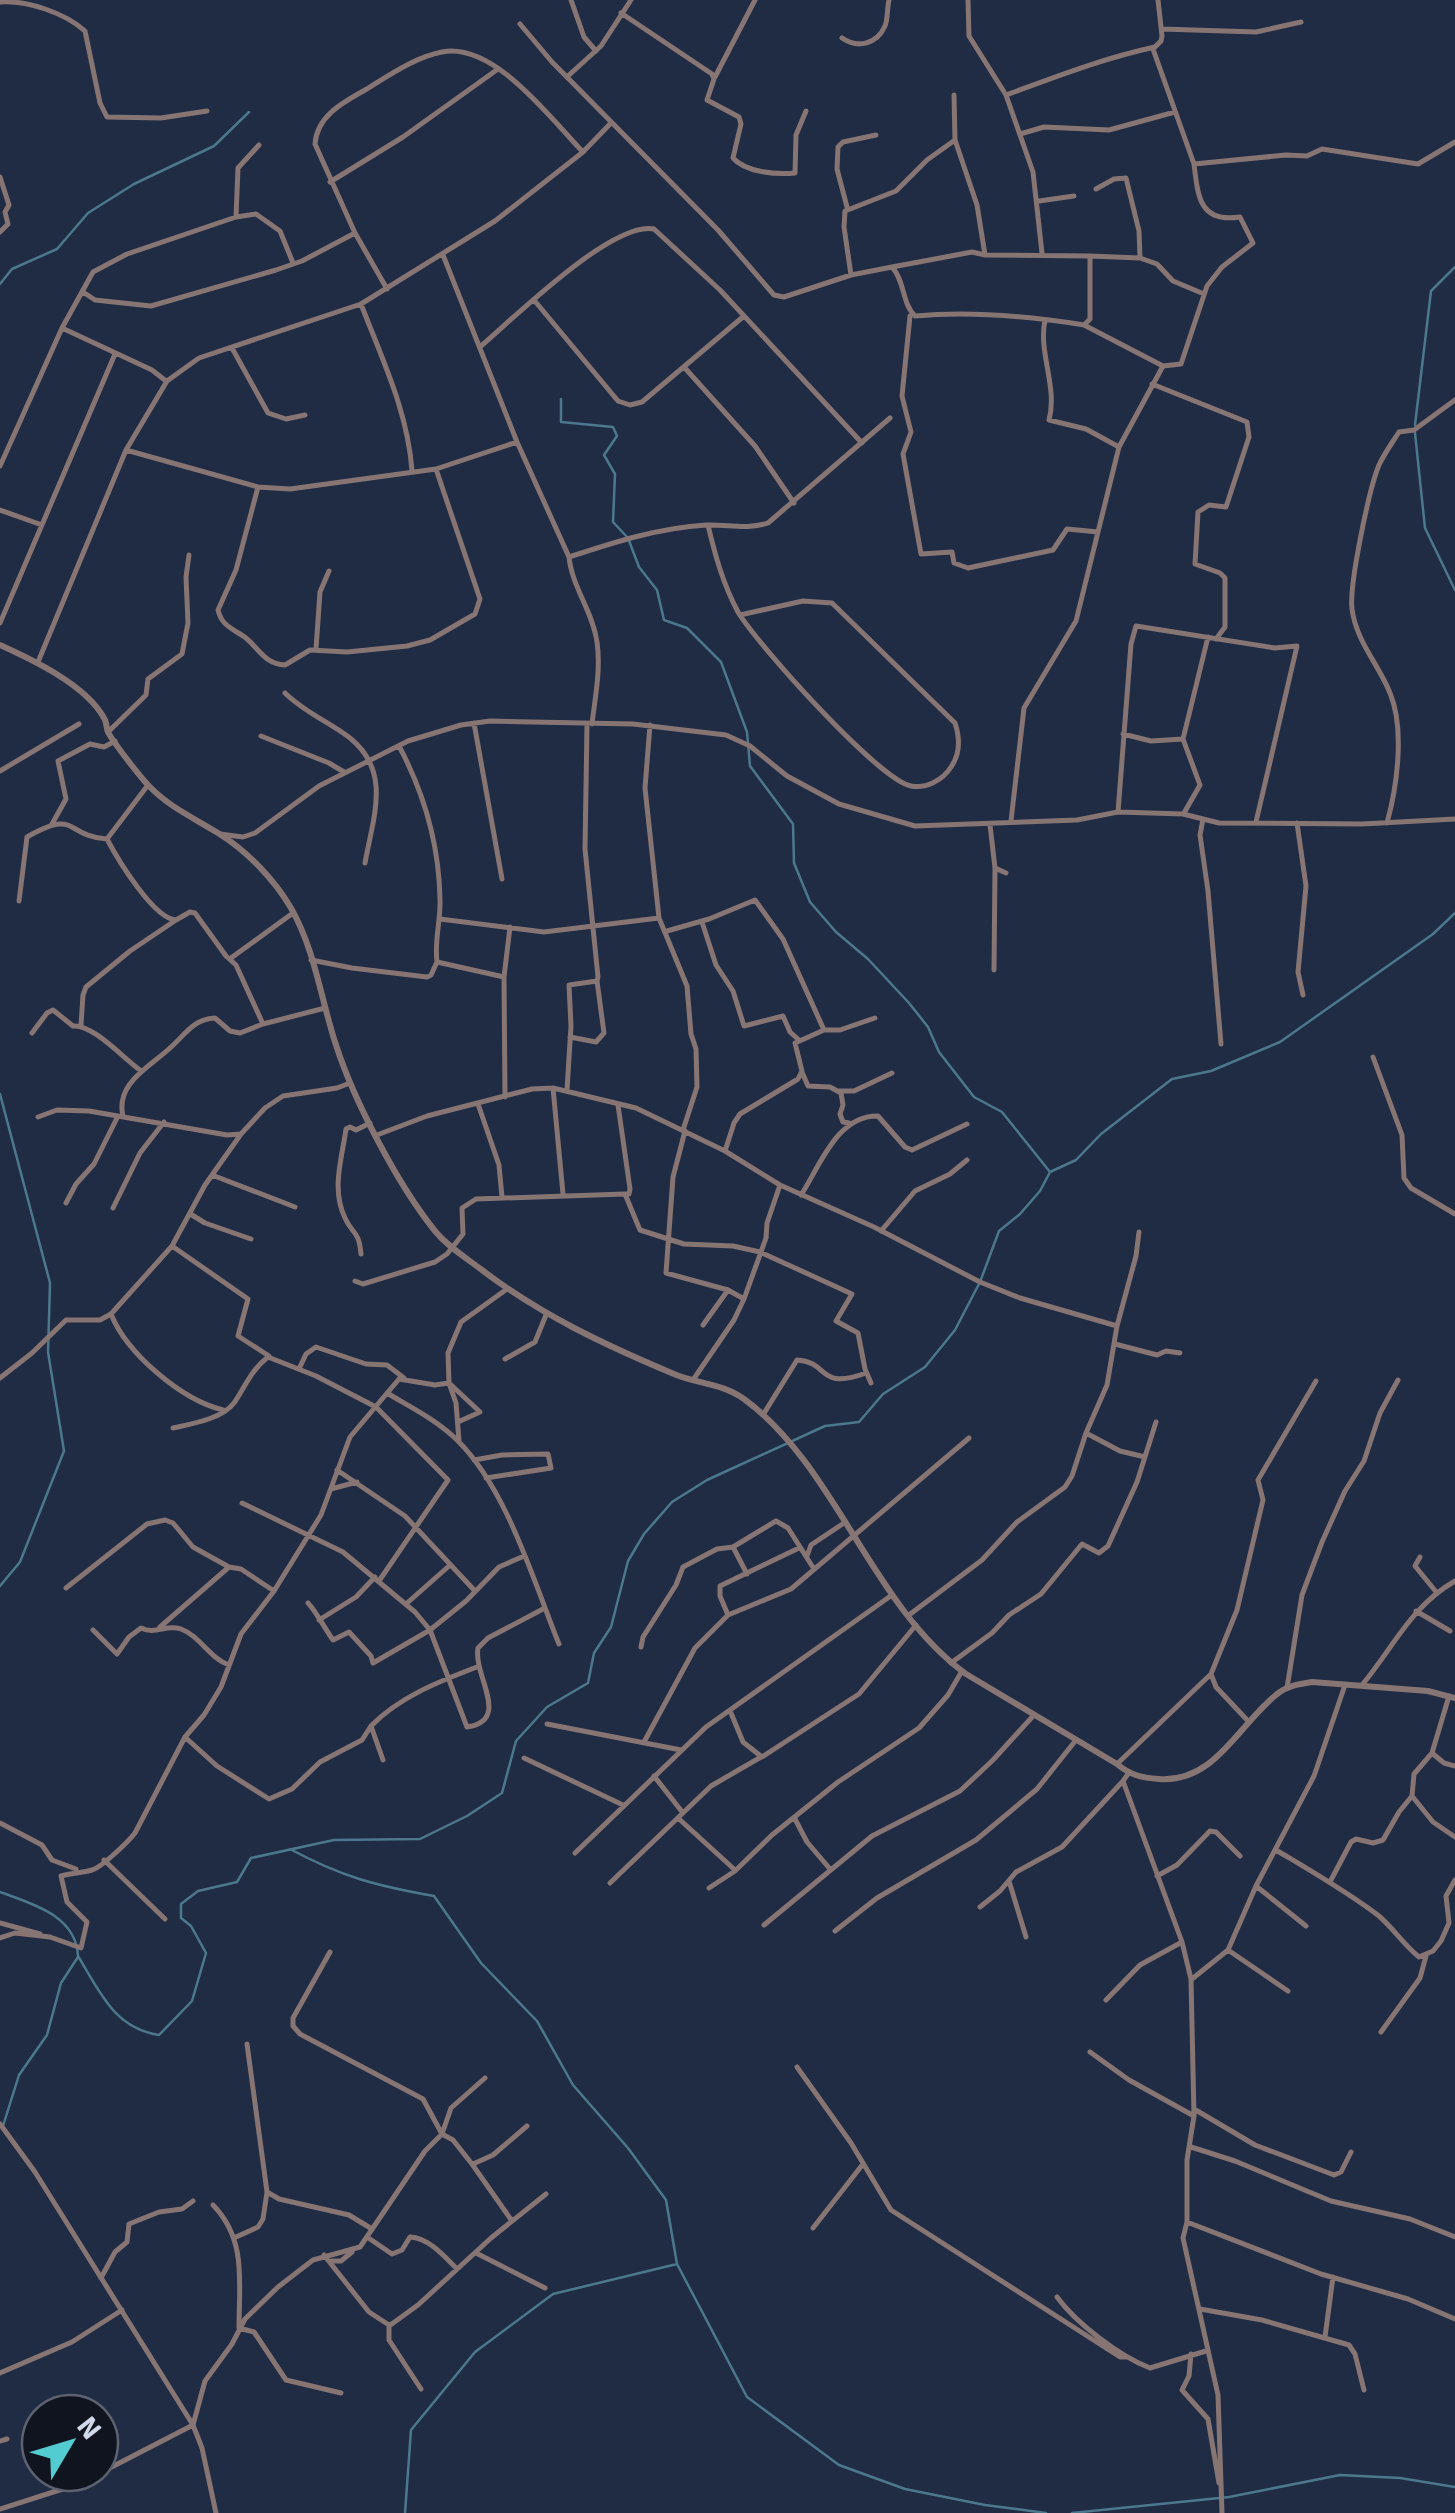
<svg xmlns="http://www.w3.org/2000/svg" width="1455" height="2513" viewBox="0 0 1455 2513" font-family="Signika,sans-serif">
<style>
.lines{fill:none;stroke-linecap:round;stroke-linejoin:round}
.stream{stroke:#4c788b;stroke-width:2.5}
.minor{stroke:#877573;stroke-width:5}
.tertiary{stroke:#877573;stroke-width:6}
</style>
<rect width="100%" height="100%" fill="#202b44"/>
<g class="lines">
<path class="stream" d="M0,284l12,-15 45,-20 31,-36 46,-29 80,-38 35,-34
M561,399v23l52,5 4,9 -13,19 11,19 -2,48 15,16 11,29 18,23 7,30 23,8 34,34 26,70 3,34 43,58 1,39 16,39 26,30 32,27 41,44 19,24 11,25 35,45 28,15 48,60
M1415,425l16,-134 24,-24
M1415,433l10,95 30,62
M0,1094l50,189 -2,69 16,99 -44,111 -20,24
M290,1849c52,28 87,37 144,47l47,67 56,58 36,64 55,63 38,52 11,64 70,133 92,68 66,24 80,16 61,8
M0,1892c32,12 76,23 78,64 22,36 36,72 81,79l33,-34 14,-48 -15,-27 -10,-8v-14l17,-13 39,-9 14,-24 83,-18 86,-1 47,-23 35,-23 14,-52 31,-34 41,-24 6,-30 17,-26 17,-66 16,-27 28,-32 35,-22 118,-54 34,-4 24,-28 42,-27 30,-37 25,-48 19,-51 21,-17 20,-23 10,-19 26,-12 25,-26 71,-55 39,-8 69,-29 153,-108 22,-21
M3,2126l16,-51 28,-40 14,-52 17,-26
M405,2513l6,-83 64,-78 78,-58 124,-30
M1072,2513l157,-16 111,-22 60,3 55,9"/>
<path class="minor" d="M571,0l13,37 12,14
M968,0l1,36 37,59 27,77 9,81
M1158,0l4,36 -1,5 -8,8 41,115 92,-9 21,1 15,-7 96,15 37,-22
M0,2c27,-2 65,11 85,29l15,72 7,14 54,1 46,-7
M621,13l91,61 2,5 -7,21 32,17 2,7 -8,34c12,14 43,17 62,15l1,-38 10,-24
M520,24l32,38 166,168 56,65 10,2 67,-22 41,-8c13,14 10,37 23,49 57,-5 113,0 169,9l6,-6v-63l-105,-1 -13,-3 -80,15
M1162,29l94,3 45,-10
M842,38c16,11 35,6 43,-12 3,-7 2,-18 4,-26
M568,76l33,-30 30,-46
M715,77l40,-77
M954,95l1,45 22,65 8,50
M1006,95c49,-18 98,-37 149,-48
M1020,134l24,-7 65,3 66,-18
M0,177l9,28 -4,7 3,12 -8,8
M330,182l73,-45 95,-68
M1096,189l18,-10 12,-1 13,53 1,27
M1039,201l35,-5
M847,207l-10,-38 1,-22 5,-5 33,-7
M236,217l2,-49 21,-23
M443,255l74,187 52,115c3,30 24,55 28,85 4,27 -2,56 -5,82
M1090,256l50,2 17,6 16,17 31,13
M851,275l-7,-48 1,-16 51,-20 31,-31 28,-20
M387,289l-32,-56 -40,-89c2,-28 27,-41 50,-54 23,-14 50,-33 77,-38 52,-10 108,66 141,100
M83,292l12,8 56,6 125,-36 26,-9 53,-28
M534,300l84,101 12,4 12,-3 102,-86
M361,304c21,55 47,108 51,167
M910,316l-8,80 9,36 -8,22 18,100 31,-2 2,11 14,5 85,-18 14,-21 31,3
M1045,320c-7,33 13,67 4,100l37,9 33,18
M1084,325l79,41 18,-2 26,-78 15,-19 31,-24 -13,-26c-40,6 -42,-19 -46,-53
M62,328l90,42 14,11
M481,346c34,-29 131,-125 173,-117l66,61 142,153
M232,348l36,65 18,6 19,-4
M684,367l71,79 39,57
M1152,384l95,38 2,15 -23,70 -17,-2 -11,7 -3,52 25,9 5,5v49l-9,12
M126,450l132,37 32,2 146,-20 81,-27
M0,466l62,-138 31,-56 34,-18 109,-37 20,-3 24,17 13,32
M258,487l-22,83 -18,40c4,17 16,19 28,28 14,12 19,26 39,27l25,-15 37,2 60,-6 23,-6 45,-26 5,-15 -44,-130
M0,510l42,15
M708,525c7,30 15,59 30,87 19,32 141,168 173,174 15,3 32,-6 40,-19 9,-13 9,-29 4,-44l-123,-120 -29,-2 -63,14
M569,557c46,-15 89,-29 137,-32 21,-1 41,5 62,-2l122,-105
M0,623l115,-269
M316,649l4,-57 9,-21
M38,662l88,-212 41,-69 32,-23 162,-54 134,-83 88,-69 28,-29
M285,693c19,19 44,29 65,45 42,34 23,79 15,125
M474,723l28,156
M650,725l-5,63 14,130 28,68 4,48 5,15 1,38 -14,43
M108,732l38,-37 2,-16 34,-25 6,-31 -2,-46 3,-22
M1123,734l28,7 32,-2
M261,736l68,27 15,9
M399,746c25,47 40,100 41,153 1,21 -6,42 -3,63l67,15
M0,771l79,-47
M1118,812l13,-168 5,-18 139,22 22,-2 -41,176
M1184,813l16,-28 -17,-46 25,-102
M1203,819l-3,16 8,56 13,153
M1011,821l13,-113 52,-87 43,-174 44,-81
M1297,823l9,63 -8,86 5,23
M1387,823c10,-36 18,-94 3,-130 -11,-28 -34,-52 -38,-84 -3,-24 17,-120 27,-144 5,-11 13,-22 20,-33l15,-2 41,-30
M52,824l14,-25 -8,-38 32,-17 14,3 11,-6
M990,825l5,43 11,5
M220,834l23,3 12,-4 64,-47 89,-45 53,-16 29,-4 143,3 93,11 24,11 37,30 52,28 76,22 162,-6 41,-8 65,2 36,9 143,1 93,-5
M107,839c11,21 47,80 69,81l14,-8 5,1 31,43 10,9 27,59
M19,901l8,-64c51,-29 37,-1 80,2l41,-54
M440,919l104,13 115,-14
M702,922l14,43 17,26 11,35 39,-10 7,16 9,8
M667,931l42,-12 46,-19 28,39 41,91
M231,958l62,-45
M311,960l41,8 75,9 4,-2 6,-13
M994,970l1,-102
M81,1025l2,-30 3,-8 44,-36 46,-31
M32,1033l15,-20 6,-3 20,16c20,-2 50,32 67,44
M570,1037l26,5 8,-9 -7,-52
M1373,1057l29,78 2,43 7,10 44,26
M802,1072l6,14 22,1 11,6 2,12 -3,9 3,8 6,1
M553,1088l10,106
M567,1090l4,-64 -2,-41 28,-4 1,-4 -13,-128 2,-124
M839,1091h15l38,-18
M505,1097l-1,-120 6,-50
M478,1104l21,61 3,32
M618,1105l12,84 -1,5h-4l15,36 44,14 49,2 27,6 92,42 -16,27 22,12 7,36 6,14
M123,1116c-8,-33 28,-50 47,-68 15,-13 23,-29 45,-30l15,13 10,2 23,-9 62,-16
M38,1117l19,-7 32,1 138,24 14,-1
M685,1131l-12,46 -7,96 62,17 16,9
M377,1135l50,-19 105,-27 21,-1 83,20 89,43 55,34 -13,38 -1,15 -22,61 -10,21 -41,60
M725,1151l9,-28 6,-9 58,-35 4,-8 -7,-28 29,-13h16l35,-12
M212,1175l83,32
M780,1185l94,42 106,55 40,16 97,28 -10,59 -21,48 -14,43 -7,11 -48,35 -35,38 -73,55
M801,1195c19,-29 36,-80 77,-79l27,31 7,3 55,-26
M66,1203l10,-19 18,-20 24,-48
M113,1208l27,-55 24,-31
M192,1215l13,8 46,16
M881,1231l34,-40 35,-17 17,-14
M172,1246l76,53 -10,37 31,20
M361,1254c-2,-24 -9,-20 -16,-36 -14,-29 -3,-60 1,-89l4,-2 6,3 14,-7
M355,1281l8,3 72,-22 12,-8 16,-20 -1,-26 14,-9 149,-5
M111,1314c16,40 71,86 112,96
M703,1325l25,-35
M1117,1326l19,-70 3,-24
M1115,1344l42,11 9,-4 14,2
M505,1359l30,-17 11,-27
M299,1369l7,-15 10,-7 50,17 21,1 17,13
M0,1378l32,-25 34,-33h34l11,-6 61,-68 33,-61 36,-51 24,-26 18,-12 54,-8 13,-5
M387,1393c23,14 50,27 70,47 50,49 76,140 102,204
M763,1415l34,-55c33,2 20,31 69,13
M458,1422l22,-10 -31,-29 7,20 3,38
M173,1428c18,-4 49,-9 61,-25 11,-16 17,-33 34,-46l48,19 60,31 72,73 -69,101
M1086,1433l34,18 25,6
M474,1460l28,-5 46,-1 3,14 -65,10
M337,1470l68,46 70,75
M331,1489l26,-7
M242,1503l101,49 72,60 15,18 37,97c45,-7 6,-51 11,-79l10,-10 55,-29
M807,1556l4,-11 33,-22
M1420,1557l-5,9 22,27
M747,1574l-14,-27 43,-26 12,7 26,41
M66,1588l81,-64 18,-4 8,3 20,24 36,20
M308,1603c8,8 17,26 25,37l16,-8 22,24 2,7 57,-33 36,-29 33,-34 25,-11
M406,1604l43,-38
M1416,1611l34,20
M728,1615l-8,-19v-10l79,-38
M319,1620l37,-23 19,-20
M160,1627l69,-60 12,2 33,22
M93,1630l24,24 12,-17 12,-9c15,7 25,-4 40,1 19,7 28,29 48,36
M641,1647l2,-10 33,-52 7,-18 34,-18 16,-2
M951,1663l41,-30 17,-18 32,-21 41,-50 17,9 9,-7 29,-64 19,-60
M1362,1685c31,-37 49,-79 93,-104
M1287,1688l15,-93 20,-53 23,-51 19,-30 16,-48 18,-33
M1449,1696l-17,57 -18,21 -2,22 21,26 22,15
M731,1713l12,29 19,15 97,-63 57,-69
M1249,1722l-33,-35 -5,-13 26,-64 26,-110 -5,-20 58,-99
M547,1724l134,26
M186,1738l31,28 52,33 23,-10 28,-27 42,-22 9,-14
M644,1742l51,-94 33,-33 63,-26 178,-151
M1432,1753l12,10 11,3
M524,1758l99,47
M383,1760l-12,-34c28,-29 69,-45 106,-59
M1117,1764l94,-90
M1128,1774l-5,7 59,161 9,37 3,137 -7,44v62l-4,16 35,157 4,118
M654,1776l29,37
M678,1818l57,52
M795,1819l12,23 23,27
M0,1823l42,22 10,15 24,9
M1276,1850c35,21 70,41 103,66 14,12 25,29 40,41l14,-6 8,-10 8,-18 -3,-27 9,-16
M575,1853l131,-126 186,-132
M104,1860l61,59
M1157,1876l20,-11 33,-34 6,1 24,24
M1331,1880l20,-38 5,-3 17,4 10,-3 16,-28 13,-16
M1009,1881l17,56
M610,1883l101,-97 50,-29
M1256,1886l50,40
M709,1888l26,-17 37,-36 66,-53 81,-54 29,-33 14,-24
M980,1907l20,-16 16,-19 46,-25 61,-66
M0,1923l40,11
M764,1925l108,-89 88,-45 33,-31 41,-45
M835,1931l42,-33 99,-58 61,-51 39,-49
M0,1938l15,-5 35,4 31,11 6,-26 -20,-20 -6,-26c10,-3 21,-3 31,-6 10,-3 36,-28 43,-37l50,-96 19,-22 17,-28 20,-53 33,-43 47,-76 29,-78 49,-58 36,6 14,-2 -1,-30 13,-31 46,-33
M1228,1950l60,41
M330,1952l-37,66v8l7,8 123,65 19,35 11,6 19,24 40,57
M1192,1979l36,-29 28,-64 58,-110 31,-91
M1106,2000l34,-35 42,-23
M1381,2032l39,-54 6,-22
M247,2044l20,148 12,7 70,16 23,14
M1090,2052l39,28 65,36
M797,2067l54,76 40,67 229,147h6
M1194,2109l61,36 79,30 7,-3 10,-20
M0,2124l35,48 158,253 9,23 14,65
M1191,2147l44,14 96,40 79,18 45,18
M473,2164l20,-9 34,-29
M213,2205c34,35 26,77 26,123l15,4 32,48 55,13
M1187,2222l134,52 87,25 47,20
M813,2228l50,-64
M236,2237l22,-10 5,-8 4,-27
M367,2237l25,17 10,-4 8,-13c19,1 34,19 47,32
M476,2253l69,35
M324,2255l45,57 20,13
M332,2261h9l11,-9
M101,2278l14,-26 12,-10 2,-18 30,-12 23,-3 11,-8
M1057,2297c19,26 62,59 93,71l56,-17
M1200,2309l62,11 87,25 6,9 9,36
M389,2326l29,-21 73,-67 55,-44
M389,2326v14l32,49
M1325,2337l8,-60
M1191,2354l-2,22 -7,14 26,29 11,64
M0,2373l72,-31 50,-32
M0,2441l7,-2
M100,2473l93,-48 12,-44 27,-37 13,-25 33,-32 35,-27 47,-13 65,-96 17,-17 9,-26 34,-30
M0,2509l72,-23 28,-13"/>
<path class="tertiary" d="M0,645c33,15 86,40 104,73 3,4 2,10 4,14 5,10 33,46 41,54 20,21 45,32 69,47 29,18 56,46 73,75 24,42 30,92 45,137 18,56 62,140 99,186 13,16 30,26 47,39 59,45 123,75 192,104 23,10 48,9 70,25 92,67 127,206 222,275l151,90c13,11 25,14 42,15 56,4 79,-54 117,-84 10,-9 23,-11 36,-13l116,9 27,7"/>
</g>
<g transform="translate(70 2443) rotate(52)"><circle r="48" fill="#0f141f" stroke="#5c6270" stroke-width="2.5"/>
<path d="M0-8L18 38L0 25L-18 38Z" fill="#52ccd0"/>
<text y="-15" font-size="28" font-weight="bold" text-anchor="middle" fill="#d0d8e9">N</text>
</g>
</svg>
